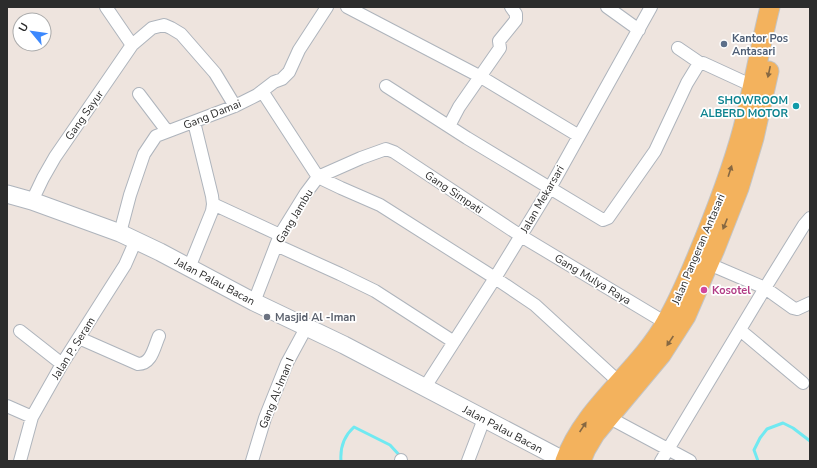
<svg xmlns="http://www.w3.org/2000/svg" width="817" height="468" viewBox="0 0 817 468" font-family="'Nunito Sans',sans-serif">
<style>
.lines{fill:none;stroke-linecap:round;stroke-linejoin:round}
.stream{stroke:#70e9f1;stroke-width:3}
.street-casing{stroke:#aeb4bc;stroke-width:14}
.secondary-casing{stroke:#aeb4bc;stroke-width:19}
.primary-casing{stroke:#c4c4c4;stroke-width:21}
.street{stroke:#fff;stroke-width:12}
.secondary{stroke:#fff;stroke-width:17}
.primary{stroke:#f3b25d;stroke-width:19}
.oneway{fill:#866842}
.service-dot{fill:#5c6f8a;stroke:#fff;stroke-width:1.5}
.culture-dot{fill:#0f9aa8;stroke:#fff;stroke-width:1.5}
.hotel-dot{fill:#d1479c;stroke:#fff;stroke-width:1.5}
.worship-dot{fill:#6b7280;stroke:#fff;stroke-width:1.5}
.labels{text-anchor:middle;stroke-width:3.5;stroke-linejoin:round;paint-order:stroke}
.service-label{font-size:11px;font-weight:bold;fill:#4e5e75;stroke:#fff;text-anchor:start}
.culture-label{font-size:11px;font-weight:bold;fill:#0d838f;stroke:#fff;text-anchor:end}
.street-label{font-size:11px;fill:#2c2c2c;stroke:#fff}
.hotel-label{font-size:11px;font-weight:bold;fill:#b23c85;stroke:#fff;text-anchor:start}
.worship-label{font-size:11px;font-weight:bold;fill:#5b616d;stroke:#fff;text-anchor:start}
</style>
<rect width="100%" height="100%" fill="#eee4de"/>
<g class="lines">
<path class="stream" d="M341,461c-1,-13 3,-25 13,-34l36,18 11,12
M758,461l-4,-11 6,-12 7,-9 16,-6 10,5 17,13"/>
<defs>
<path id="street" d="M106,7l26,38
M347,7l134,70 98,59
M607,7l32,23
M678,48l22,15
M386,86l81,52 136,82 5,-2 47,-67 32,-68 11,-18 5,-2 50,23
M262,91l56,86 23,11 39,17 115,73 40,27 84,77
M139,94l28,37
M449,126l10,-19 41,-59 -1,-7 17,-21v-6l-5,-7
M32,201l11,-23 12,-21 77,-112 20,-17 12,-3 7,3 10,6 34,39 20,33
M213,204l67,31
M120,233l10,-38 14,-41 12,-18 79,-30 22,-11 17,-13 8,-3 7,-7 10,-22 28,-43
M276,245l64,29 35,17 79,51
M709,264l56,24 28,20 4,1 13,-6
M189,268l23,-57 1,-7 -1,-8 -18,-74
M254,302l26,-67 26,-42 12,-16 43,-19 25,-9 8,3 127,84 145,87
M740,330l63,53
M20,331l42,33
M79,338l59,26c14,0 16,-17 21,-28
M425,387l70,-109 55,-90 101,-181
M7,406l25,11
M608,417l82,44
M20,461l12,-44 30,-53 63,-99 11,-25
M252,461l13,-43 22,-55 19,-35
M401,461v-1
M468,461l16,-42
M661,461l104,-173 39,-63 6,-7"/>
<path id="secondary" d="M7,194l25,7 88,32 40,19 94,50 90,43 221,116"/>
<path id="primary" d="M565,461c19,-54 74,-90 101,-139 12,-20 21,-42 30,-63 18,-43 35,-86 47,-131 10,-40 17,-81 27,-121
M581,461l5,-12 9,-15 66,-79 25,-39 29,-67 24,-61 15,-50 15,-67"/>
</defs>
<use href="#street" class="street-casing"/>
<use href="#secondary" class="secondary-casing"/>
<use href="#primary" class="primary-casing"/>
<use href="#street" class="street"/>
<use href="#secondary" class="secondary"/>
<use href="#primary" class="primary"/>
</g>
<defs><path id="oneway-solid" d="M-6-.8H1V-3.2L6.5 0L1 3.2V.8H-6Z"/></defs>
<g class="oneway">
<use href="#oneway-solid" transform="translate(769 72) rotate(102)"/>
<use href="#oneway-solid" transform="translate(730 171) rotate(-72)"/>
<use href="#oneway-solid" transform="translate(725 224) rotate(112)"/>
<use href="#oneway-solid" transform="translate(670 341) rotate(124)"/>
<use href="#oneway-solid" transform="translate(583 427) rotate(-56)"/>
</g>
<circle class="service-dot" cx="724" cy="44" r="4"/>
<circle class="culture-dot" cx="796" cy="106" r="4"/>
<circle class="hotel-dot" cx="704" cy="290" r="4"/>
<circle class="worship-dot" cx="267" cy="317" r="4"/>
<g class="labels">
<g class="service-label">
<text x="732" y="42">Kantor Pos<tspan x="732" dy="13">Antasari</tspan></text>
</g>
<g class="culture-label">
<text x="788" y="104">SHOWROOM<tspan x="788" dy="13">ALBERD MOTOR</tspan></text>
</g>
<g class="street-label">
<text transform="translate(212 114) rotate(-22)" y="4">Gang Damai</text>
<text transform="translate(84 115) rotate(-55)" y="4">Gang Sayur</text>
<text transform="translate(454 192) rotate(34)" y="4">Gang Simpati</text>
<text transform="translate(542 199) rotate(-60)" y="4">Jalan Mekarsari</text>
<text transform="translate(294 216) rotate(-59)" y="4">Gang Jambu</text>
<text transform="translate(698 249) rotate(-67)" y="4">Jalan Pangeran Antasari</text>
<text transform="translate(593 279) rotate(31)" y="4">Gang Mulya Raya</text>
<text transform="translate(215 281) rotate(28)" y="4">Jalan Palau Bacan</text>
<text transform="translate(73 348) rotate(-58)" y="4">Jalan P. Seram</text>
<text transform="translate(276 393) rotate(-68)" y="4">Gang Al-Iman I</text>
<text transform="translate(503 429) rotate(28)" y="4">Jalan Palau Bacan</text>
</g>
<g class="hotel-label">
<text x="712" y="294">Kosotel</text>
</g>
<g class="worship-label">
<text x="275" y="321">Masjid Al -Iman</text>
</g>
</g>
<rect width="817" height="468" fill="none" stroke="#2c2c2c" stroke-width="16"/>
<g transform="translate(32 32) rotate(299)"><circle r="19" fill="#ffffff" stroke="#ababab"/>
<path d="M0-3L7 15L0 10L-7 15Z" fill="#3c88fd"/>
<text y="-6" font-size="11" font-weight="bold" text-anchor="middle" fill="#2c2c2c">U</text>
</g>
</svg>
